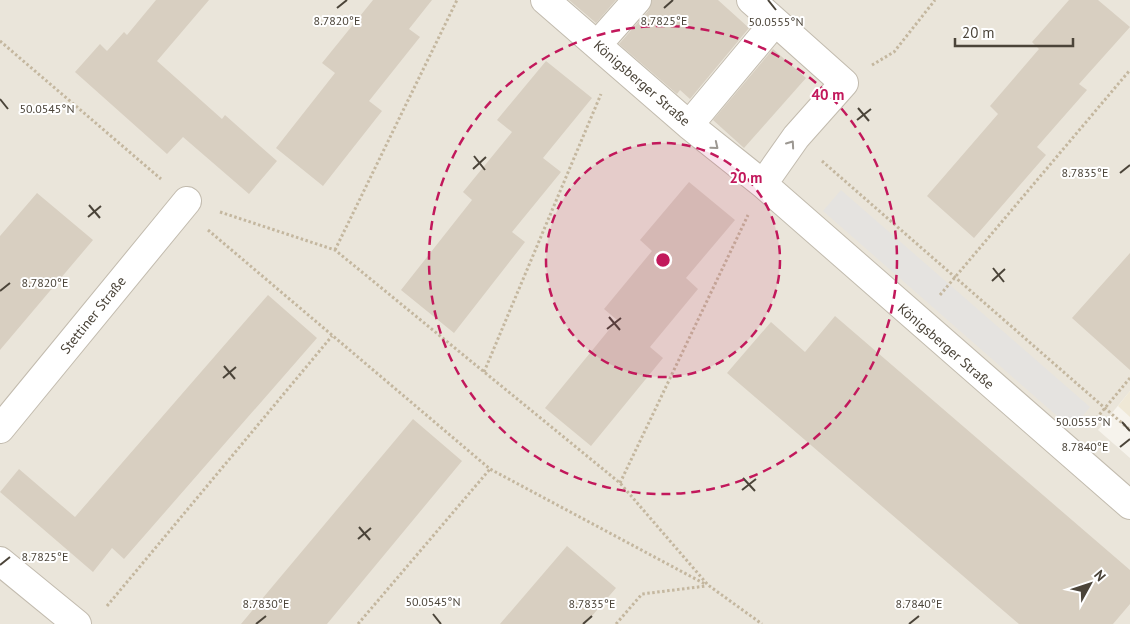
<svg xmlns="http://www.w3.org/2000/svg" width="1130" height="624" viewBox="0 0 1130 624" font-family="'PT Sans',sans-serif">
<style>
.residential{fill:#eae5da}
.education{fill:#efe8d6}
.parking{fill:#e5e3e0}
.building{fill:#d8cfc1}
.lines{fill:none;stroke-linecap:round;stroke-linejoin:round}
.minor-casing{stroke:#c2bbae;stroke-width:30}
.path{stroke:#c4b79f;stroke-width:3;stroke-dasharray:2.5 2.5;stroke-linecap:butt}
.minor{stroke:#fff;stroke-width:28}
.oneway{stroke:#9c9892}
.ticks{fill:none;stroke:#4b4439;stroke-width:2}
.ring{fill:none;stroke:#c2185b;stroke-width:2.5;stroke-dasharray:9 6}
.labels{text-anchor:middle;stroke-width:4;stroke-linejoin:round;paint-order:stroke}
.street-label{font-size:14px;fill:#4b4439;stroke:#fff}
.ticks-label{font-size:12px;text-anchor:middle;fill:#4b4439;stroke:#fff;stroke-width:4;stroke-linejoin:round;paint-order:stroke}
.centre{fill:#c2185b;stroke:#fff;stroke-width:2.5}
.ring-label{font-size:15px;text-anchor:middle;font-weight:bold;fill:#c2185b;stroke:#fff;stroke-width:4;stroke-linejoin:round;paint-order:stroke}
</style>
<rect width="100%" height="100%" fill="#f6f3ec"/>
<path class="residential" d="M0,0h1130v391l-32,39 32,28v166h-1130z"/>
<path class="education" d="M1130,391v26l-12,-11z"/>
<path class="parking" d="M841,190l249,217 -18,22 -249,-218z"/>
<path class="building" d="M156,0h53l-52,61 65,58 3,-4 52,46 -28,33 -66,-57 -16,17 -92,-82 25,-28 7,7 17,-19 3,3z
M373,0h59l-23,29 11,8 -51,64 13,10 -59,75 -47,-38 59,-75 -13,-10z
M569,0h47l-20,23z
M652,0h66l31,28 -59,71 -10,-9 -3,4 -58,-50 30,-34z
M1069,0h29l32,27 -51,57 8,6 -50,57 9,8 -72,83 -47,-42 71,-82 -8,-8 49,-57 -7,-7z
M773,49l33,29 -62,70 -31,-28z
M546,61l46,37 -49,60 18,14 -49,60 13,10 -71,91 -53,-43 71,-90 -9,-8 49,-60 -15,-12z
M689,182l46,38 -49,58 12,11 -48,58 13,11 -72,88 -46,-38 72,-88 -13,-11 48,-58 -12,-11z
M37,193l56,47 -93,110v-114z
M1130,253v117l-58,-52z
M268,295l49,43 -193,221 -12,-11 -19,24 -93,-80 19,-23 56,48z
M835,316l295,254v34l-17,20h-94l-292,-251 44,-51 34,30z
M413,419l49,42 -135,163h-86z
M567,546l49,42 -31,36h-85z"/>
<g class="lines">
<defs>
<path id="minor" d="M545,0l144,125 74,59 367,321
M751,0l93,83 -48,54 -33,47
M597,45l40,-45
M689,125l86,-103
M0,429l187,-228
M0,561l77,63"/>
</defs>
<use href="#minor" class="minor-casing"/>
<path class="path" d="M0,41l161,138
M872,65l22,-13 41,-52
M822,161l308,269
M220,212l115,38 285,233 88,102 54,39
M208,230l282,239 215,115
M335,250l122,-250
M940,295l190,-225
M484,372l117,-278
M1090,426l40,-48
M620,483l128,-268
M107,606l225,-270
M358,624l132,-155
M616,624l26,-30 64,-8"/>
<use href="#minor" class="minor"/>
</g>
<defs><path id="oneway-chevron" d="M-2-3.5L2.5 0L-2 3.5" fill="none" stroke-width="1.6" stroke-linecap="round" stroke-linejoin="round" transform="scale(1.25)"/></defs>
<g class="oneway">
<use href="#oneway-chevron" transform="translate(791 144) rotate(-55)"/>
<use href="#oneway-chevron" transform="translate(715 146) rotate(39)"/>
</g>
<path class="ticks" d="M768,0l8,10M337,8l10,-8M664,8l9,-8M0,99l8,10M858,108l11,13M857,120l14,-11M474,156l11,14M473,169l13,-12M1120,173l10,-8M89,205l11,13M88,217l13,-11M993,268l11,14M992,281l13,-12M0,291l10,-8M609,317l11,13M607,329l14,-11M224,366l11,13M223,378l13,-11M1122,422l8,9M1120,447l10,-8M743,478l12,13M742,490l14,-11M359,527l11,13M358,539l13,-11M0,565l10,-8M433,614l8,10M256,624l10,-8M583,624l9,-8M909,624l10,-8"/>
<circle cx="663" cy="260" r="117" fill="#c2185b" fill-opacity=".12"/>
<g class="ring">
<circle cx="663" cy="260" r="117"/>
<circle cx="663" cy="260" r="234"/>
</g>
<g class="labels">
<g class="street-label">
<text transform="translate(642 83) rotate(41)" y="5">Königsberger Straße</text>
<text transform="translate(93 315) rotate(-51)" y="5">Stettiner Straße</text>
<text transform="translate(946 346) rotate(41)" y="5">Königsberger Straße</text>
</g>
</g>
<g class="ticks-label">
<text x="337" y="25">8.7820°E</text>
<text x="664" y="25">8.7825°E</text>
<text x="776" y="26">50.0555°N</text>
<text x="47" y="113">50.0545°N</text>
<text x="1085" y="177">8.7835°E</text>
<text x="45" y="287">8.7820°E</text>
<text x="1083" y="426">50.0555°N</text>
<text x="1085" y="451">8.7840°E</text>
<text x="45" y="561">8.7825°E</text>
<text x="433" y="606">50.0545°N</text>
<text x="266" y="608">8.7830°E</text>
<text x="592" y="608">8.7835°E</text>
<text x="919" y="608">8.7840°E</text>
</g>
<circle cx="663" cy="260" r="8" class="centre"/>
<g class="ring-label">
<text x="828" y="100">40 m</text>
<text x="746" y="183">20 m</text>
</g>
<g transform="translate(1090 584) rotate(50)" stroke="#ffffff" stroke-width="4" paint-order="stroke">
<path d="M0-4L9 19L0 12L-9 19Z" fill="#4b4439"/>
<text y="-8" font-size="14" font-weight="bold" text-anchor="middle" fill="#4b4439">N</text>
</g>
<path d="M955 38v8h118v-8" fill="none" stroke="#4b4439" stroke-width="2.5"/>
<text x="962" y="38" font-size="15" fill="#4b4439" stroke="#ffffff" stroke-width="4" paint-order="stroke">20 m</text>
</svg>
